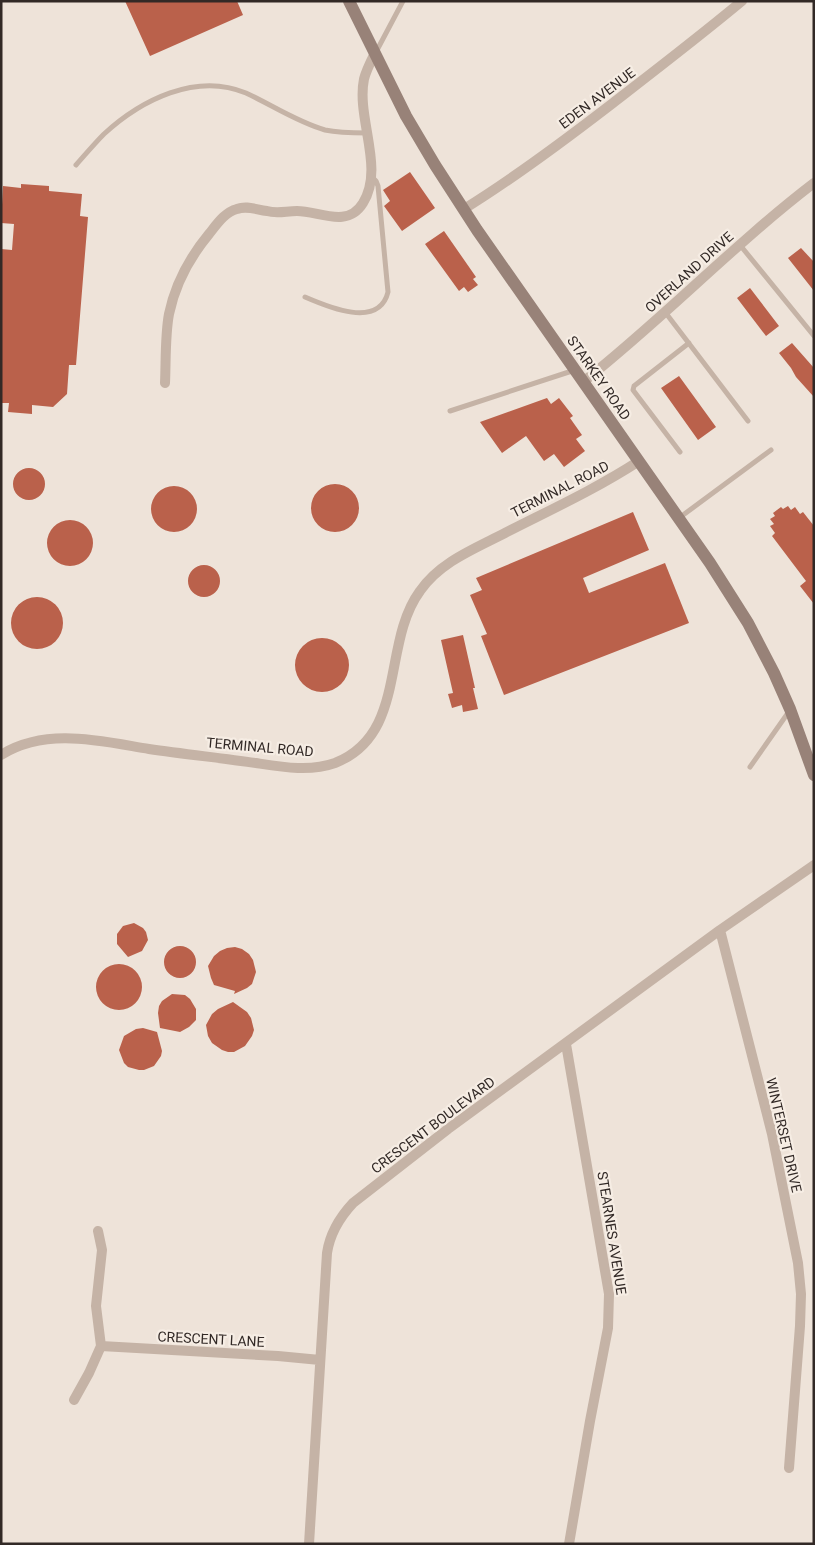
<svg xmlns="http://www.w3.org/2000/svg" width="815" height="1545" viewBox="0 0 815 1545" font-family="Roboto,sans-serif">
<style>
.building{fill:#ba614b}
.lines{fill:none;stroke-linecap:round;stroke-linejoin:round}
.lane{stroke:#c5b3a6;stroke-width:5}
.street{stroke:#c5b3a6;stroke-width:10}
.secondary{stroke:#988278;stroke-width:12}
.labels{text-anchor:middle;stroke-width:4.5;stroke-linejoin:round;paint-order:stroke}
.street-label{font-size:14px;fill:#322926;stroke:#f6ede4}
</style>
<rect width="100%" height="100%" fill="#eee3d9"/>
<path class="building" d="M125,1h112l6,14 -93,41z
M410,172l25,36 -33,23 -18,-25 6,-5 -7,-11z
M21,184l28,2v5l33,3 -2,22 8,1 -12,148h-7l-2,29 -14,13 -21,-2v9l-24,-2 1,-9h-8v-154l11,1 2,-26 -13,-1 2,-37 18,2z
M444,231l32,46 -3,2 5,6 -10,7 -4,-5 -5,4 -34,-47z
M801,248l13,14v29l-26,-33z
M750,288l29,38 -13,10 -29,-38z
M792,343l22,25v29l-18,-20 -5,-9 -12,-15z
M679,376l37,51 -18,13 -37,-52z
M547,398l4,6 8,-6 14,18 -3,2 12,17 -6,4 9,12 -21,16 -10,-13 -10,7 -18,-25 -24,17 -22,-31z
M13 484a16 16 0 1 1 32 0a16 16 0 1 1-32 0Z
M311 508a24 24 0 1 1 48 0a24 24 0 1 1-48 0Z
M151 509a23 23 0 1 1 46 0a23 23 0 1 1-46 0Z
M788,506l3,4 4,-3 5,7 3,-2 11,14v78l-14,-18 6,-5 -34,-45 3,-3 -5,-7 4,-2 -4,-5 5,-3 -2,-3 8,-6 2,2z
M633,512l16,38 -66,28 6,15 76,-30 24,60 -185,72 -23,-59 6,-2 -17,-39 12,-5 -6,-12z
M47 543a23 23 0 1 1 46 0a23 23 0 1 1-46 0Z
M188 581a16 16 0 1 1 32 0a16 16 0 1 1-32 0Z
M11 623a26 26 0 1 1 52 0a26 26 0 1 1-52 0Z
M463,635l12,53h-2l5,21 -15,3 -1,-7 -10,3 -4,-14 5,-1 -12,-53z
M295 665a27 27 0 1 1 54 0a27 27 0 1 1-54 0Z
M134,923l9,5 3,4 2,8 -6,11 -14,6 -11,-13v-10l6,-8z
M164 962a16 16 0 1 1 32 0a16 16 0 1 1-32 0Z
M235,947l7,2 7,5 4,6 3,12 -4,12 -5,4 -13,6 1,-3 -21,-6 -3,-7 -3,-12 6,-10 6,-5 7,-3z
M96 987a23 23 0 1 1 46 0a23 23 0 1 1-46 0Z
M172,994l13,1 5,4 6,10v11l-7,7 -9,5 -20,-4 -2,-15 1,-7 3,-5z
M233,1002l14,10 4,6 3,12 -2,6 -7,10 -11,6h-6l-6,-2 -10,-7 -4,-7 -2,-11 6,-11 6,-5z
M143,1028l14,4 5,19 -1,5 -7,10 -10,4h-5l-11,-3 -4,-4 -5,-13 5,-14 12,-7z"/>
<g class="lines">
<path class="lane" d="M376,52l27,-51
M76,165c9,-10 18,-21 28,-31 37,-34 92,-62 142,-41 26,12 51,29 79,37 14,3 28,3 42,3
M740,245l74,91
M305,297c23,10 74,32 83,-5l-10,-106 -2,-5 -4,-4
M665,312l83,109
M450,411l125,-41
M680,452l-47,-62 1,-4 55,-43
M679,518l92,-68
M750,767l40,-57"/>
<path class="street" d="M464,209c52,-32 101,-69 149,-106 44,-34 87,-67 129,-102
M583,382c80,-63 150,-137 231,-199
M165,383c1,-22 0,-48 4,-69 6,-29 21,-57 40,-80 8,-10 16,-22 28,-25 10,-4 20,1 30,2 10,3 19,0 30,0 22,0 50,18 66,-8 22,-35 -7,-85 1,-124 2,-8 6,-16 10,-24
M1,755c45,-28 99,-14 148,-6 35,5 71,9 107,14 26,4 54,9 79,0 73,-29 46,-119 85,-172 20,-29 54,-42 85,-58 45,-23 91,-44 134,-72
M720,930l52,204 26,129 3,31 -1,32 -11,142
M566,1044l43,250 -1,34 -18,93 -21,123
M101,1346l177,10 42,4
M74,1400l15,-27 12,-27 -5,-40 6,-56 -4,-19
M309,1544l18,-291c3,-20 13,-36 26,-50l95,-74 272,-199 94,-65"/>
<path class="secondary" d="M349,1l57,115 29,49 42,65 233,333 38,60 26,50 16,36 24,66"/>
</g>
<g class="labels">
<g class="street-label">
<text transform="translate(597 98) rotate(-37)" y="5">EDEN AVENUE</text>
<text transform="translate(689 272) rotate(-42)" y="5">OVERLAND DRIVE</text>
<text transform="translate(599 378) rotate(55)" y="5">STARKEY ROAD</text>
<text transform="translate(560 489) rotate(-27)" y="5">TERMINAL ROAD</text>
<text transform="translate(260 747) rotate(5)" y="5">TERMINAL ROAD</text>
<text transform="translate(433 1125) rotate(-37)" y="5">CRESCENT BOULEVARD</text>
<text transform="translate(784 1135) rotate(77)" y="5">WINTERSET DRIVE</text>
<text transform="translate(612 1233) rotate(81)" y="5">STEARNES AVENUE</text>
<text transform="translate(211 1339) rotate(3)" y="5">CRESCENT LANE</text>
</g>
</g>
<rect width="815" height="1545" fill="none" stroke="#322926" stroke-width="5"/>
</svg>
